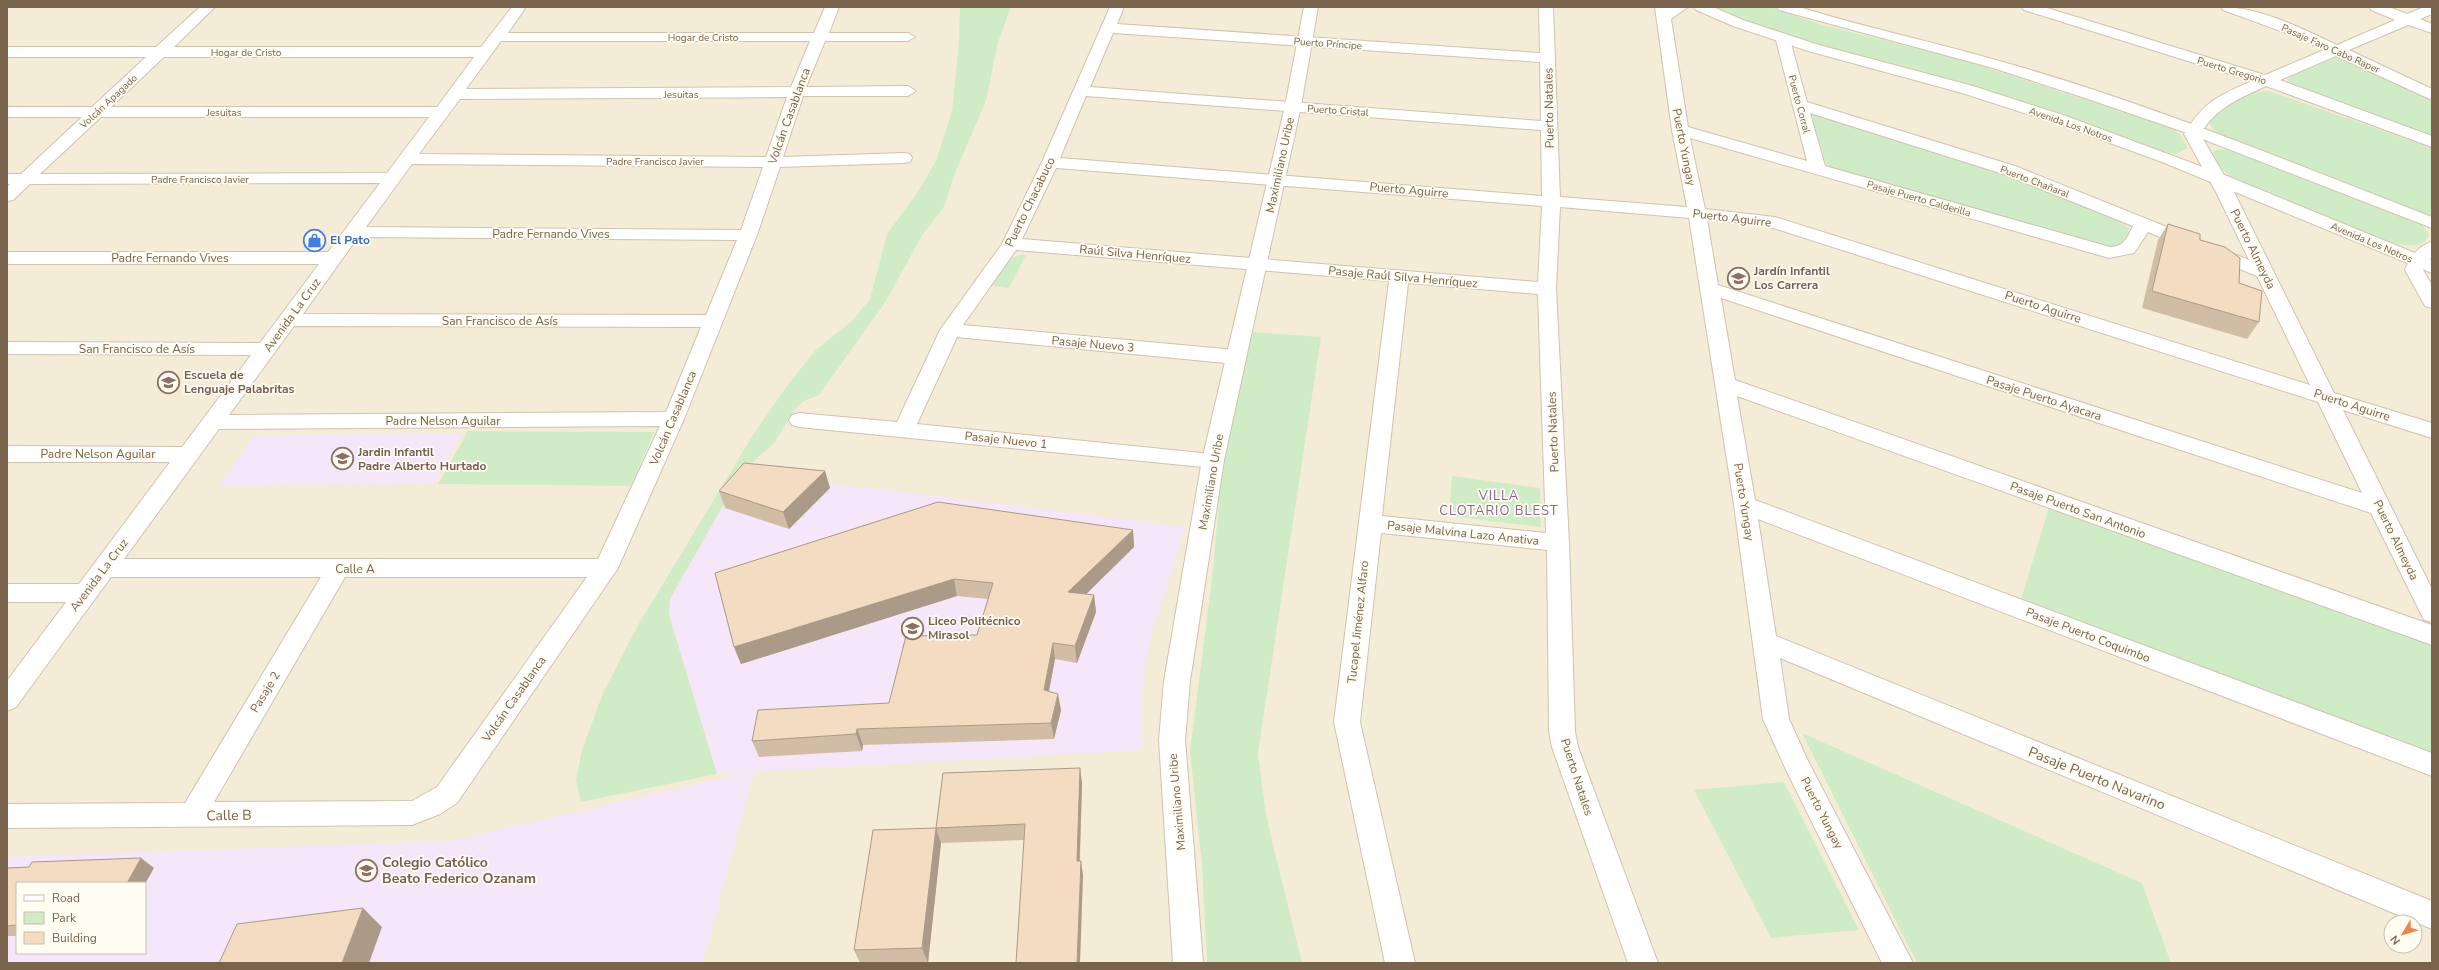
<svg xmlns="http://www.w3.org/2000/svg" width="2439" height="970" viewBox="0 0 2439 970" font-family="'Nunito Sans',sans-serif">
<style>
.residential{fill:#f5ecd8;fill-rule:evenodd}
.education{fill:#f6e6fa;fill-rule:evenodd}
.green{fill:#d0ecc7}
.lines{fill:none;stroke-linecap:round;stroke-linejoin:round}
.minor-casing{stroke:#d0c2ae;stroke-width:2}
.tertiary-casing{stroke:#d0c2ae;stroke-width:2}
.secondary-casing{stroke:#d3c3ac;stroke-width:2}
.minor{fill:#fff;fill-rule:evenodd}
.tertiary{fill:#fff;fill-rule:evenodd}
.secondary{fill:#fff;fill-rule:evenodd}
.wall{fill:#d1bda6}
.shaded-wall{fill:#aa9a87}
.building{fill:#f3dcc1;stroke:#aa9a87}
.labels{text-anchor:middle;stroke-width:3.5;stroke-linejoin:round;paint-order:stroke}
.far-street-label{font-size:10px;fill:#79634c;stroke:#fffcf1}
.street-label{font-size:12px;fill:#79634c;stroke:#fffcf1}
.shop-label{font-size:12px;font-weight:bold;fill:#366cbe;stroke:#fffcf1;text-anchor:start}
.education-label{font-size:12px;font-weight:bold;fill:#785e54;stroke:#fffcf1;text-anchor:start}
.neighbourhood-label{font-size:13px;letter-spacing:1px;fill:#8c6495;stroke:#fffcf1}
.near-street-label{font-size:14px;fill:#79634c;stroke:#fffcf1}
.near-education-label{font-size:14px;font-weight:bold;fill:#785e54;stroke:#fffcf1;text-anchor:start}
</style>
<rect width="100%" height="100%" fill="#fdf8ea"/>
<path class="residential" d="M7,7h2425v956h-2425zM17,883h128v70h-128zM2391,922h24v24h-24z"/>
<path class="education" d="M461,434l-28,50 -214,1 35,-50z
M742,472l444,55 -37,115 -8,55 1,53 -388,22 -51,191h-696v-106l443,-16 290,-67h-23l-48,-159 1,-16zM17,883h128v70h-128z"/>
<path class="green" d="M960,7h51l-13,35 -12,59 -31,72 -11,34 -21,27 -39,70 -65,91 -15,6 -8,7 -22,35 -32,29 -72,127 -1,16 48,159 -136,28 -5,-22 6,-30 21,-57 35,-68 115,-190 36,-52 27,-33 37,-30 17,-21 17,-65 30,-41 19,-32 16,-50 7,-69z
M1710,7h61l48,17 141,35 213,69 7,7 8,13 -12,6 -8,-1 -207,-71 -174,-44z
M2337,57h7l88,43v36l-143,-53 -2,-5z
M2269,91l163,57v68l-209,-79 -10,-8 -4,-7c5,-18 42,-32 60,-31z
M1816,113l189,61 112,44 12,10 -4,18 -10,3 -278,-78 -11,-7 -15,-49z
M2218,149l18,2 168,66 18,8 7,10c-5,16 -28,9 -41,7l-148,-60 -12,-7 -15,-16v-7z
M1020,255h6l-17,33 -22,-3 21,-26z
M1253,332l68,5 -63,416 8,62 36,148h-95l-5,-98 -12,-114 22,-172 9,-100 15,-79z
M468,431l186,1 -23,54 -193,-2z
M1452,476l88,12 1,39 -92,-11z
M2049,507l383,137v111l-411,-155z
M1802,733l340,150 29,80h-254z
M1784,782l75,148 -88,8 -77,-148z"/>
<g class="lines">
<defs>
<path id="minor" d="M200,7h15l-41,40h307l31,-40h14l-18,26h306l11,-26h14l-10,26h79l7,4 -7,4h-83l-19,46 102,-1 8,5 -8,5h-105l-20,61 121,-4 6,1 2,4 -2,4 -6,1 -124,4 -23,68 -73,184 -66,149 -161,235 -17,11 -28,11 -405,3v-24l178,-1 136,-226h-210l-95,130 -9,4v-30l59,-79h-59v-18h72l91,-122h-163v-16l175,1 69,-92 -244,-1v-12l253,1 59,-79h-312v-12h321l52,-69 -350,1 -17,16 -6,1v-14l3,-3h-3v-10h14l61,-57h-75v-10h85l54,-50h-139v-10h149zM501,41h309l-19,46 -325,2zM164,57h310l-37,50h-326zM787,97l-21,60 -347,-3 41,-55zM101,117h328l-42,56 -347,1zM412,164l351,3 -22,63 -375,-3zM358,237l379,3 -31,75 -403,-1zM294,326l407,1 -35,85 -437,3zM660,426l-62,133h-474l95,-130zM345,577h242l-150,210 -25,14 -198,1z
M1110,7h14l-7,17 423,29 -1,-46h14l7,190 127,10 -15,-77 -17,-123h33l-17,12 17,108 119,34 -31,-121 7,-4 7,4 17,62 208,64 234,94 -33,-68 -32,-58c20,-32 33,-38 68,-53l-228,-71 -2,-3h22l221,68 59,-25 -27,-13 -74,-27 -2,-3c39,0 80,21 116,38l58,-25 -24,-10 -2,-3h20l18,7 17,-7h8v7l-12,5 12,5v9l-24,-8 -59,25 83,39v11l-96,-44 -56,24 152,56v11l-166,-61c-28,13 -49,21 -66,48l34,58 100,201 98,30v15l-89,-28 89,179v33l-8,-2 -53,-107 -650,-215 14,82 697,245v20l-695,-249 18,104 677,253v23l-674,-257 18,117 656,265v28l-652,-271 9,61 18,40 106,204h-31l-95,-191 -24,-53 -29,-214 -45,-287 -129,-11 -4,82 13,254 6,188 3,16 80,216h-30l-76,-216 -3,-16 -2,-181 -166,-17 -21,189 55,241h-30l-51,-241 55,-441 -373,-31 -53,75 273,25 7,2 3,5 -3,5 -7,2 -279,-27 -40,87 304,31 3,5 -3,5 -8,3 -414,-41 -7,-2 -3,-5 3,-5 7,-2 98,9 43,-92 62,-86 40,-82zM1113,33l427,29 1,59 -451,-34zM1086,96l455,34 1,66 -482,-38zM1810,113l193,61 130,52c-6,12 -9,21 -23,21l-285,-81zM1690,138l419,120 25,-5 14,-21 109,44 53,109 -535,-168 -70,-8zM1056,168l486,38 -4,76 -516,-43zM1707,219l60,7 551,176 44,91 -644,-208zM1408,283l130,11 8,239 -164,-17z
M2432,242v15l-6,6 -3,7 9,15v23l-7,-2 -20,-36c4,-12 14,-25 27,-28z"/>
<path id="tertiary" d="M1304,7h14l-17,99 -77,354 -34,221 -5,59 18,223h-30l-14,-223 5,-59 38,-221 83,-354z"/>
<path id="secondary" d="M1694,7h19l30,13 76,25 154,41 93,30 161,60 205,84v13l-270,-111 -107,-39 -93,-30 -154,-42 -75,-25 -37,-16z
M1777,7h22c67,21 136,35 204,55 146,41 287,100 429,155v11l-245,-95 -102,-35 -92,-30 -214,-58z"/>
</defs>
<use href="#minor" class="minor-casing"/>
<use href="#tertiary" class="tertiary-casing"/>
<use href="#secondary" class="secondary-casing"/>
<use href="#minor" class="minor"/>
<use href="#tertiary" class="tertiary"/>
<use href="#secondary" class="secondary"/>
</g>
<path class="wall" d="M2168,224l71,59 20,39 -12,17 -105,-31 16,-68z
M825,471l5,17 -41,41 -64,-21 -6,-17z
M1133,530l1,17 -48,47 8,1 2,17 -19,51 -22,-4 -6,32 12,19 -7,29 -191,6 -1,6 -103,6 -7,-16 137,-38 88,-68 11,-36 -31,-3 -216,68 -7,-17 -19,-74z
M1080,768l2,16 -2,77h1l2,15 -59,-36 -83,3 -13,120h-68l-6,-13 82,-122z
M7,868h147l-137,15v53h-10z"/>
<path class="shaded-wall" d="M825,471l5,17 -41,41 -6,-17z
M1133,530l1,17 -63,62 -3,-17z
M954,579l3,17 -216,68 -7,-17z
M1094,595l2,17 -19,51 -2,-17z
M1053,643l2,16 -9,47 -2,-16z
M1058,694l3,16 -7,29 -3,-16z
M857,729l6,16 -1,6 -6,-17z
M1080,768l2,16 -3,92 -2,-15z
M936,828l5,15 -13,120 -6,-15z
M141,858l13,10 -9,16v-1h-18z
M1081,861l2,15 -3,87h-3z
M363,908l19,19 -13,36h-27z"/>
<path class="building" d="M2168,224l32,10v6l25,7 15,11 -1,25 23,8 -3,31 -107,-31z
M744,463l81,8 -42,41 -64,-21z
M938,502l195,28 -65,62 26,3 -19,51 -22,-3 -9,47 14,4 -7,29 -194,6 -1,5 -104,7 6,-31 131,-7 17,-67 71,-1 16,-52 -39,-4 -220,68 -19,-74z
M1080,768l-3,93h4l-4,102h-61l9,-139 -89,4 7,-55z
M936,828l-14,120 -68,2 19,-120z
M141,858l-14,25h-110v42l-10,1v-58l22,-1 3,-5z
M363,908l-21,55h-123l18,-39z"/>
<defs>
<symbol id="shop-ring" viewBox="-11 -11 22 22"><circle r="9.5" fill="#fffcf1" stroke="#3f7fe0" stroke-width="1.5"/><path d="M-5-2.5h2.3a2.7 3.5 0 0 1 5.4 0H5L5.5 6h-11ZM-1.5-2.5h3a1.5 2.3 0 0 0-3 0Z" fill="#3f7fe0"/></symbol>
<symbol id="school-ring" viewBox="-11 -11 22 22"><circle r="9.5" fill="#fffcf1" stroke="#8d6e63" stroke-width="1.5"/><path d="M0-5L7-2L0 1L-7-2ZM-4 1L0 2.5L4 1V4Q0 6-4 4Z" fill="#8d6e63"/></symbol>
</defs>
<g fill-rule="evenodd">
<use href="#shop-ring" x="302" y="228" width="25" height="25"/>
<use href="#school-ring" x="1726" y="266" width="25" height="25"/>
<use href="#school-ring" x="156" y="370" width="25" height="25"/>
<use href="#school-ring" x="330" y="446" width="25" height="25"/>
<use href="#school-ring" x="900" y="616" width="25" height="25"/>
<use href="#school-ring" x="354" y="858" width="25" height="25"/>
</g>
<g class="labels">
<g class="far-street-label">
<text x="703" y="41">Hogar de Cristo</text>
<text transform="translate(1328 43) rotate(4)" y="4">Puerto Príncipe</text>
<text transform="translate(2331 48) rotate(24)" y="4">Pasaje Faro Cabo Raper</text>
<text x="246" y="56">Hogar de Cristo</text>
<text transform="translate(2232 70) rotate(17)" y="4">Puerto Gregorio</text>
<text x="681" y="98">Jesuitas</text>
<text transform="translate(108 101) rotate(-43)" y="4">Volcán Apagado</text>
<text transform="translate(1800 104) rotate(75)" y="4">Puerto Corral</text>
<text transform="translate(1338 110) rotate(4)" y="4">Puerto Cristal</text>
<text x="224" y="116">Jesuitas</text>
<text transform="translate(2071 124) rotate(19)" y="4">Avenida Los Notros</text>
<text x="655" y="165">Padre Francisco Javier</text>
<text x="200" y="183">Padre Francisco Javier</text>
<text transform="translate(2035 181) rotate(21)" y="4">Puerto Chañaral</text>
<text transform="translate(1919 198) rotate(16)" y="4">Pasaje Puerto Calderilla</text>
<text transform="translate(2372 242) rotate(23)" y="4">Avenida Los Notros</text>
</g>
<g class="street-label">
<text transform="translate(1549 108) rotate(-91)" y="4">Puerto Natales</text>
<text transform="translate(789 116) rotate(-70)" y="4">Volcán Casablanca</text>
<text transform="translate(1684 147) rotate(79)" y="4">Puerto Yungay</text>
<text transform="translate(1280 165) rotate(-78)" y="4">Maximiliano Uribe</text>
<text transform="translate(1409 190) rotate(5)" y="4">Puerto Aguirre</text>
<text transform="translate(1030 202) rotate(-64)" y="4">Puerto Chacabuco</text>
<text transform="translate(1732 218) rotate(7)" y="4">Puerto Aguirre</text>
<text x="551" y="238">Padre Fernando Vives</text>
<text transform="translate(2253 249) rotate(64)" y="4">Puerto Almeyda</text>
<text transform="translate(1135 254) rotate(5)" y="4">Raúl Silva Henríquez</text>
<text x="170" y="262">Padre Fernando Vives</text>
<text transform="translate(1403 277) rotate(5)" y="4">Pasaje Raúl Silva Henríquez</text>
<text transform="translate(2043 307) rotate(18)" y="4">Puerto Aguirre</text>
<text transform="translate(292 315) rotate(-54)" y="4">Avenida La Cruz</text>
<text x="500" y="325">San Francisco de Asís</text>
<text transform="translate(1093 344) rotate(5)" y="4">Pasaje Nuevo 3</text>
<text x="137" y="353">San Francisco de Asís</text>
<text transform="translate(2044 398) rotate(18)" y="4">Pasaje Puerto Ayacara</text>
<text transform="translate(2352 405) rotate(18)" y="4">Puerto Aguirre</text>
<text transform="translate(673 418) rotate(-67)" y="4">Volcán Casablanca</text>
<text x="443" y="425">Padre Nelson Aguilar</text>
<text transform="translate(1553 432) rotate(-92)" y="4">Puerto Natales</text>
<text transform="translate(1006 440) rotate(6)" y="4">Pasaje Nuevo 1</text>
<text x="98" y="458">Padre Nelson Aguilar</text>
<text transform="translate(1211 482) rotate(-80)" y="4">Maximiliano Uribe</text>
<text transform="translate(1744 502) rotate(81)" y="4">Puerto Yungay</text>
<text transform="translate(2078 510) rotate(20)" y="4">Pasaje Puerto San Antonio</text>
<text transform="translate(1463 533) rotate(6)" y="4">Pasaje Malvina Lazo Anativa</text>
<text transform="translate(2396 540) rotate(64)" y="4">Puerto Almeyda</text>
<text x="355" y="573">Calle A</text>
<text transform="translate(99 575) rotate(-53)" y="4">Avenida La Cruz</text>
<text transform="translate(1358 622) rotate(-84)" y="4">Tucapel Jiménez Alfaro</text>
<text transform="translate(2088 635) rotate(21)" y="4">Pasaje Puerto Coquimbo</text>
<text transform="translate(265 692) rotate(-59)" y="4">Pasaje 2</text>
<text transform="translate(514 699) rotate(-55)" y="4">Volcán Casablanca</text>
<text transform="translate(1577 777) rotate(72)" y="4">Puerto Natales</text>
<text transform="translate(1177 802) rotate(-95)" y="4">Maximiliano Uribe</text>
<text transform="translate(1822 813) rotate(63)" y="4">Puerto Yungay</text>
</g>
<g class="shop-label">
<text x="330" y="244">El Pato</text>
</g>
<g class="education-label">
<text x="1754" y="275">Jardín Infantil<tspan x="1754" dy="14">Los Carrera</tspan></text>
<text x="184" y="379">Escuela de<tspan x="184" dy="14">Lenguaje Palabritas</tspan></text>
<text x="358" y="456">Jardin Infantil<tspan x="358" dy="14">Padre Alberto Hurtado</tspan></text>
<text x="928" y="625">Liceo Politécnico<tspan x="928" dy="14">Mirasol</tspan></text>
</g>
<g class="neighbourhood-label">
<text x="1499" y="500">VILLA<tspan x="1499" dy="15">CLOTARIO BLEST</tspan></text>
</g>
<g class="near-street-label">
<text transform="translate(2097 778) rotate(22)" y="5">Pasaje Puerto Navarino</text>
<text transform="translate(229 815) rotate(-1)" y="5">Calle B</text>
</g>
<g class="near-education-label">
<text x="382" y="867">Colegio Católico<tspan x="382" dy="16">Beato Federico Ozanam</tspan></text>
</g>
</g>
<rect width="2439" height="970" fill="none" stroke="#79634c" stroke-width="16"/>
<rect x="16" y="882" width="130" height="72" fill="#fffcf1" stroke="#c9bfaf"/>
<rect x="24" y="895" width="20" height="6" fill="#ffffff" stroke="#c9bfaf"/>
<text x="52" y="902" font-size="12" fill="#79634c">Road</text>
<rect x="24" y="912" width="20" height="12" fill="#d0ecc7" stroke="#c9bfaf"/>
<text x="52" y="922" font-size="12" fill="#79634c">Park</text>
<rect x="24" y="932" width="20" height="12" fill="#f3dcc1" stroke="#c9bfaf"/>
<text x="52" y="942" font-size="12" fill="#79634c">Building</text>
<g transform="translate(2403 934) rotate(232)"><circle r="19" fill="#fffcf1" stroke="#c9bfaf"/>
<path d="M0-3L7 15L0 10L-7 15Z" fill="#e8884e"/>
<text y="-6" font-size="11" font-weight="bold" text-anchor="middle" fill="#79634c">N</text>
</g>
</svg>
